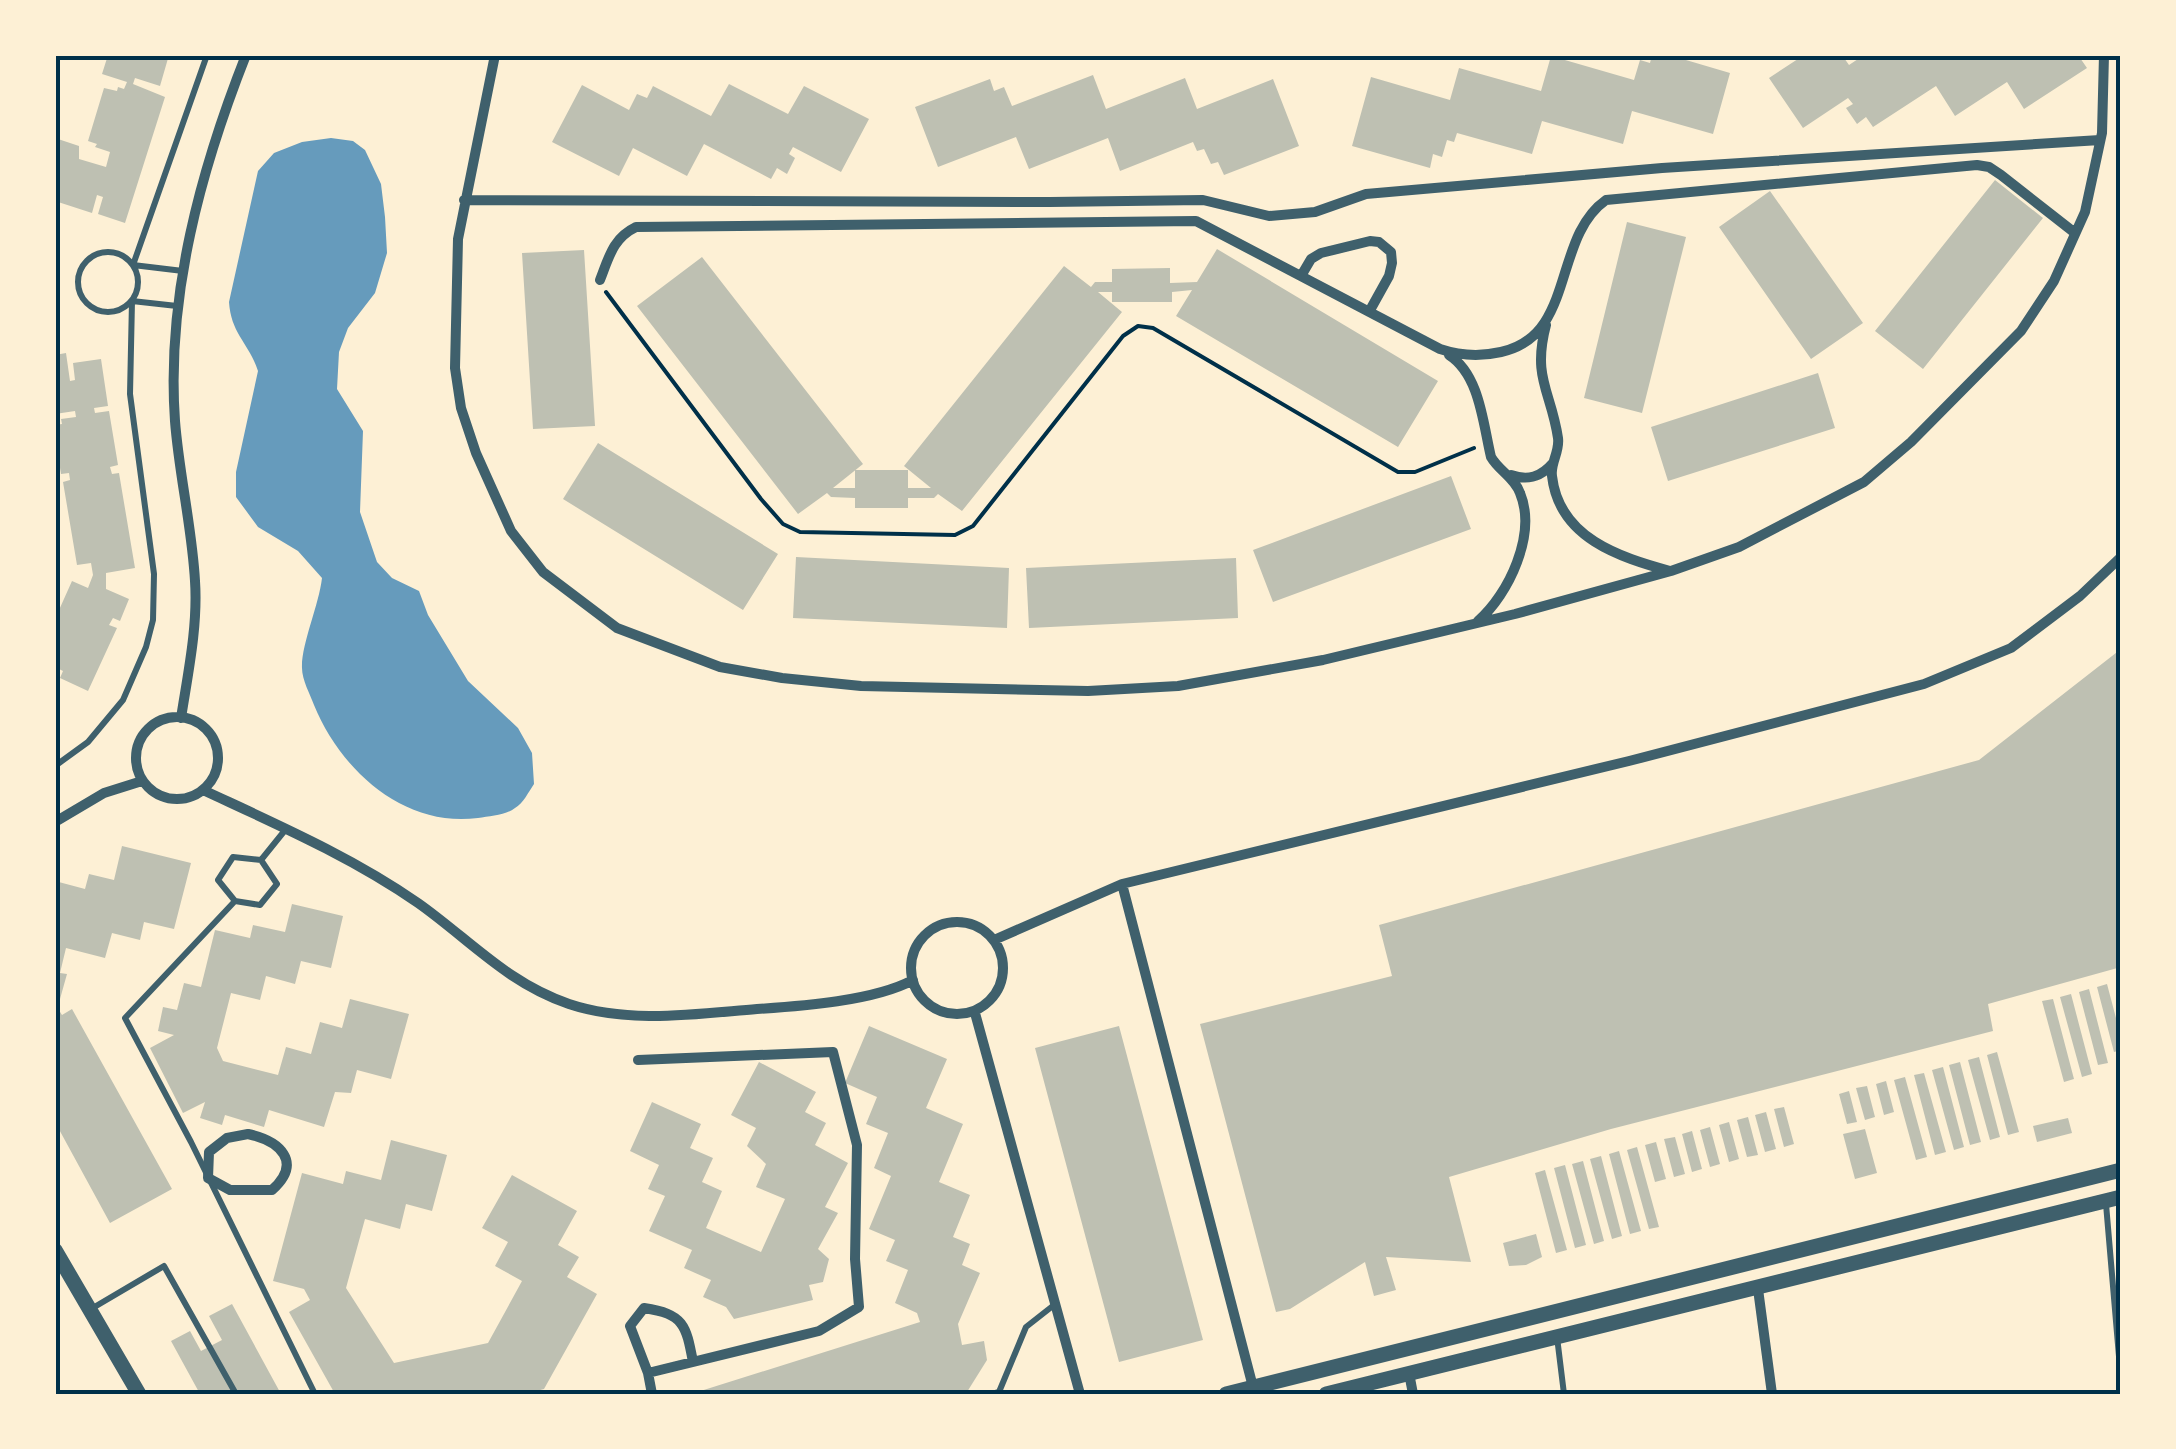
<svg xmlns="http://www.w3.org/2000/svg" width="2176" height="1449" viewBox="0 0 2176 1449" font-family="'Source Serif 4',serif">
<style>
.water{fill:#669bbc}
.building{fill:#bec0b2}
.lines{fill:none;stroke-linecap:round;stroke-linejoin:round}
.path{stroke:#003049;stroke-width:4}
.service{stroke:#3f606c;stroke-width:6}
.minor{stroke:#3f606c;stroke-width:10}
.tertiary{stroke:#3f606c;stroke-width:15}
.neatline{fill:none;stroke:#003049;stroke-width:4}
</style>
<rect width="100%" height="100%" fill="#fdf0d5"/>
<path class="water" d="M331,138l22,3 12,9 16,34 4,33 2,36 -12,40 -27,35 -9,24 -2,37 26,42 -3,81 17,50 15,16 27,13 9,24 40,66 50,47 14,25 2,31c-5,7 -11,20 -19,24 -9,7 -25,8 -37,10 -75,10 -138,-49 -164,-113 -4,-11 -12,-25 -12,-37 -1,-23 17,-63 20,-90l-24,-27 -40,-24 -22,-30v-25l22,-101c-9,-28 -27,-37 -29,-69l29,-131 16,-18 28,-11z"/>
<path class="building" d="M108,55h61l-9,31 -25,-8 -2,6 32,13 -40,126 -27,-9 5,-17 -6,-2 -5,18 -37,-12v-63l24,8v13l27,8 4,-15 -15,-5 2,-3 -9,-3 16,-53 13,3 1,-4 6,2 3,-7 -25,-8z
M1652,55h17l61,18 -17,61 -81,-23 -9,33 -81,-23 -10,33 -75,-21 -3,9 -7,-2 -5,17 -9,-3 -3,14 -78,-22 19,-69 79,23 9,-32 82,23 10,-35 83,24 6,-20 10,3z
M1804,55h38l7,10 15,-10h59l2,4 6,-4h147l9,13 -63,41 -17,-27 -52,34 -19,-30 -63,41 -7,-10 -9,7 -11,-16 7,-4 -5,-6 -45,30 -34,-50z
M1093,75l13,34 79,-31 12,31 76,-30 26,67 -75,29 -6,-13 -7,2 -7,-15 -7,2 -4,-9 -73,29 -12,-33 -79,31 -13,-32 -78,30 -23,-60 75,-28 4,12 10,-4 8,19z
M729,84l59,30 16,-28 65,33 -28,53 -48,-25 -4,7 6,4 -8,16 -10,-6 -6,11 -67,-35 -17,32 -54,-28 -14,28 -67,-34 30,-57 47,25 8,-16 10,4 6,-12 58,30z
M1995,180l48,38 -120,151 -48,-38z
M1770,191l93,132 -52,36 -92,-132z
M1627,222l59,15 -44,176 -58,-15z
M1217,249l221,132 -40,66 -222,-131 16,-26 -20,2v10h-60v-10h-14l24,20 -160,199 -24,-17 -4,4h-26v10h-53v-10l-24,-1 -4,-4 -29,21 -161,-208 65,-49 161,207 -30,24h22v-18h53v18h23l-27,-22 160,-200 27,21 4,-5h17v-13l58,-1v15l27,-1z
M584,250l11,176 -62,3 -11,-176z
M66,353l4,28 5,-1 -2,-17 28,-4 7,47 -14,2 1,5 14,-2 9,54 -8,2 2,7 7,-1 16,95 -29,5v16l23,10 -9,22 -7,-3 -4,7 8,3 -29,63 -28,-13 3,-7 -8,-4v-48l17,-38 16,7 5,-13 -2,-12 -14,2 -14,-83 7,-2 -1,-7 -8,1 -6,-37v-12l7,-1 -1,-5 15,-2 -1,-6 -20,3v-59z
M1818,373l17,55 -167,53 -17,-54z
M598,443l180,111 -35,56 -180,-111z
M1451,476l20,53 -198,73 -20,-52z
M796,557l213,11 -2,60 -214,-10z
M1236,558l2,60 -209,10 -3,-60z
M2121,649v318l-133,37 5,27 -382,98 -162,48 22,85 -85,-5 10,33 -22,6 -9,-34 -75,47 -14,3 -76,-288 192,-48 -13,-51 600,-165z
M122,846l69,17 -17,66 -30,-7 -4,18 -28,-7 -7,25 -39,-10 -6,25 7,1 -7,25h-5v-118l30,8 4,-15 25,6z
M292,904l51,12 -12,52 -30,-7 -6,23 -29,-8 -6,24 -29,-7 -14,55 6,13 55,14 8,-28 25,7 9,-32 22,6 8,-29 59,15 -18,65 -34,-9 -6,23 -16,-1 -11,35 -55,-17 -5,17 -39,-12 -3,10 -22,-7 5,-16 -22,11 -33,-65 24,-13 -16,-4 5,-24 14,3 7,-27 17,4 14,-57 35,8 3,-13 32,7z
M2107,984l14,53v13l-7,2 -17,-65z
M2089,989l19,74 -10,2 -19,-73z
M2071,994l21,80 -10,3 -22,-80z
M2053,999l21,80 -10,3 -22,-81z
M55,1004l7,11 10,-6 100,180 -62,34 -55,-101z
M869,1026l78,33 -21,49 37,16 -24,58 31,13 -17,42 17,7 -8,21 18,8 -22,51 4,21 22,-4 3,19 -20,32 -6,2h-270l229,-72 -3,-9 -22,-10 13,-33 -22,-9 9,-21 -26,-11 22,-53 -17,-8 14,-35 -22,-9 11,-27 -32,-14z
M1119,1026l84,314 -84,22 -84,-314z
M1997,1052l22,80 -11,3 -21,-80z
M1979,1057l21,80 -10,3 -22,-80z
M759,1062l57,30 -11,20 21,11 -11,22 33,18 -23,44 13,6 -20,36 11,10 -6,23 -14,3 4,15 -79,19 -8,-12 -23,-10 8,-17 -27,-12 8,-18 -43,-19 16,-35 -17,-7 11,-24 -29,-14 22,-49 49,22 -11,24 23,10 -11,24 20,9 -16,37 55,24 24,-53 -29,-12 10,-23 -19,-18 9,-18 -25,-13z
M1960,1062l21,80 -11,3 -21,-80z
M1943,1067l21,80 -10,3 -22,-80z
M1924,1073l22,79 -11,3 -21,-80z
M1905,1077l22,80 -11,3 -22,-80z
M1886,1081l8,31 -10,3 -8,-31z
M1867,1086l8,31 -10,3 -9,-32z
M1849,1091l8,31 -10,2 -8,-30z
M1784,1107l10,37 -10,3 -10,-38z
M1766,1112l10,37 -11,3 -10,-37z
M1748,1117l10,38 -11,2 -10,-37z
M2068,1118l4,15 -35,9 -4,-16z
M1729,1122l10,37 -10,3 -10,-37z
M1710,1127l10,37 -10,3 -10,-37z
M1865,1129l12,44 -22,6 -12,-45z
M1692,1131l10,38 -10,3 -10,-38z
M1675,1137l10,37 -11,3 -10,-38z
M391,1140l56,15 -15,56 -26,-7 -6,25 -35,-10 -19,69 48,75 94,-20 34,-62 -27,-15 13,-24 -26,-14 30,-53 65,36 -19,34 21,12 -12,20 30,17 -53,95 -18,5h-191l-46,-82 21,-12 -6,-11 -31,-8 29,-108 41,11 3,-13 35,9z
M1656,1142l10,37 -11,3 -10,-37z
M1637,1147l22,80 -10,2 -22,-79z
M1619,1151l22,80 -11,3 -21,-80z
M1601,1156l21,80 -10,3 -22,-80z
M1583,1161l21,80 -10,3 -22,-80z
M1565,1165l21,80 -11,3 -21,-80z
M1545,1170l22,80 -11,3 -21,-80z
M1536,1234l6,23 -16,8 -17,1 -6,-23z
M232,1304l49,90h-81l-29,-53 19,-10 11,20 21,-11 -13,-24z"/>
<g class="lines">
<path class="path" d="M606,292l155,207 22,25 17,8 155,3 18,-9 150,-190 15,-10 15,2 245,144h17l59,-24"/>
<path class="service" d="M78 282a30 30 0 1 1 60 0a30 30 0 1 1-60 0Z
M183,271l-50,-6 74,-210
M55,766l33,-24 35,-42 23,-53 7,-27 1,-46 -24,-180 2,-93 45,5
M233,857l28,3 16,24 -17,21 -25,-4 -17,-21z
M261,860l25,-31
M235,901l-110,117 66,124 124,252
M2106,1204l15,176
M91,1309l73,-43 72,128
M1557,1337l7,57
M992,1394l7,-2 27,-65 28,-22"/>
<path class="minor" d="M495,55l-37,184 -3,129 6,40 15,45 35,78 32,41 74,56 103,39 62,11 79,8 227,5 90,-5 145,-26 192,-46 156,-43 68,-24 125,-65 47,-40 110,-111 33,-50 31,-69 17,-79 2,-78
M464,200l586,2 153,-2 66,16 46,-4 51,-18 296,-26 438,-28
M1301,276l10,-17 10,-6 49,-12 9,1 12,10 1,11 -3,13 -20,36
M600,280c9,-23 13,-42 36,-53l560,-6 244,128c21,7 39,8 61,3 75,-16 51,-114 105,-152l371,-35 12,2 12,8 74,58
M1546,325c-14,53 5,66 12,113 2,14 -8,25 -6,38 7,62 67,81 118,95
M1449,355c31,20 34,69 42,102 8,14 23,20 29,36 17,41 -11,101 -42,128
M1511,475c17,6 30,2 42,-12
M136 758a41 41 0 1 1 82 0a41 41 0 1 1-82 0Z
M181,718c7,-45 17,-92 14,-137 -3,-54 -16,-107 -20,-160 -9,-125 26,-252 71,-366
M203,790c73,34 149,67 215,113 51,36 89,80 151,101 60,20 126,10 188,5 45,-3 117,-8 156,-29
M55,822l49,-29 38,-12
M1122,884l131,503
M911 968a46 46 0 1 1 92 0a46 46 0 1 1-92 0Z
M994,940l128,-56 507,-123 295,-77 87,-36 69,-52 41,-39
M975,1013l105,381
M638,1060l195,-8 24,93 -2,114 4,48 -40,24 -171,42 4,21
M248,1134c32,7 55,28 24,56h-42l-22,-12 1,-26 18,-14z
M1758,1289l14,105
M648,1373l-18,-47 14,-18c40,6 42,17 49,54
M1409,1373l4,21"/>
<path class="tertiary" d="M55,1250l84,144
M1226,1394l895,-224
M1326,1394l795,-197"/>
</g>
<rect width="2176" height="1449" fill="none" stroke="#fdf0d5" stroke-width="115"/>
<rect x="58" y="58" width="2060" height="1334" class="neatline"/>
</svg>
